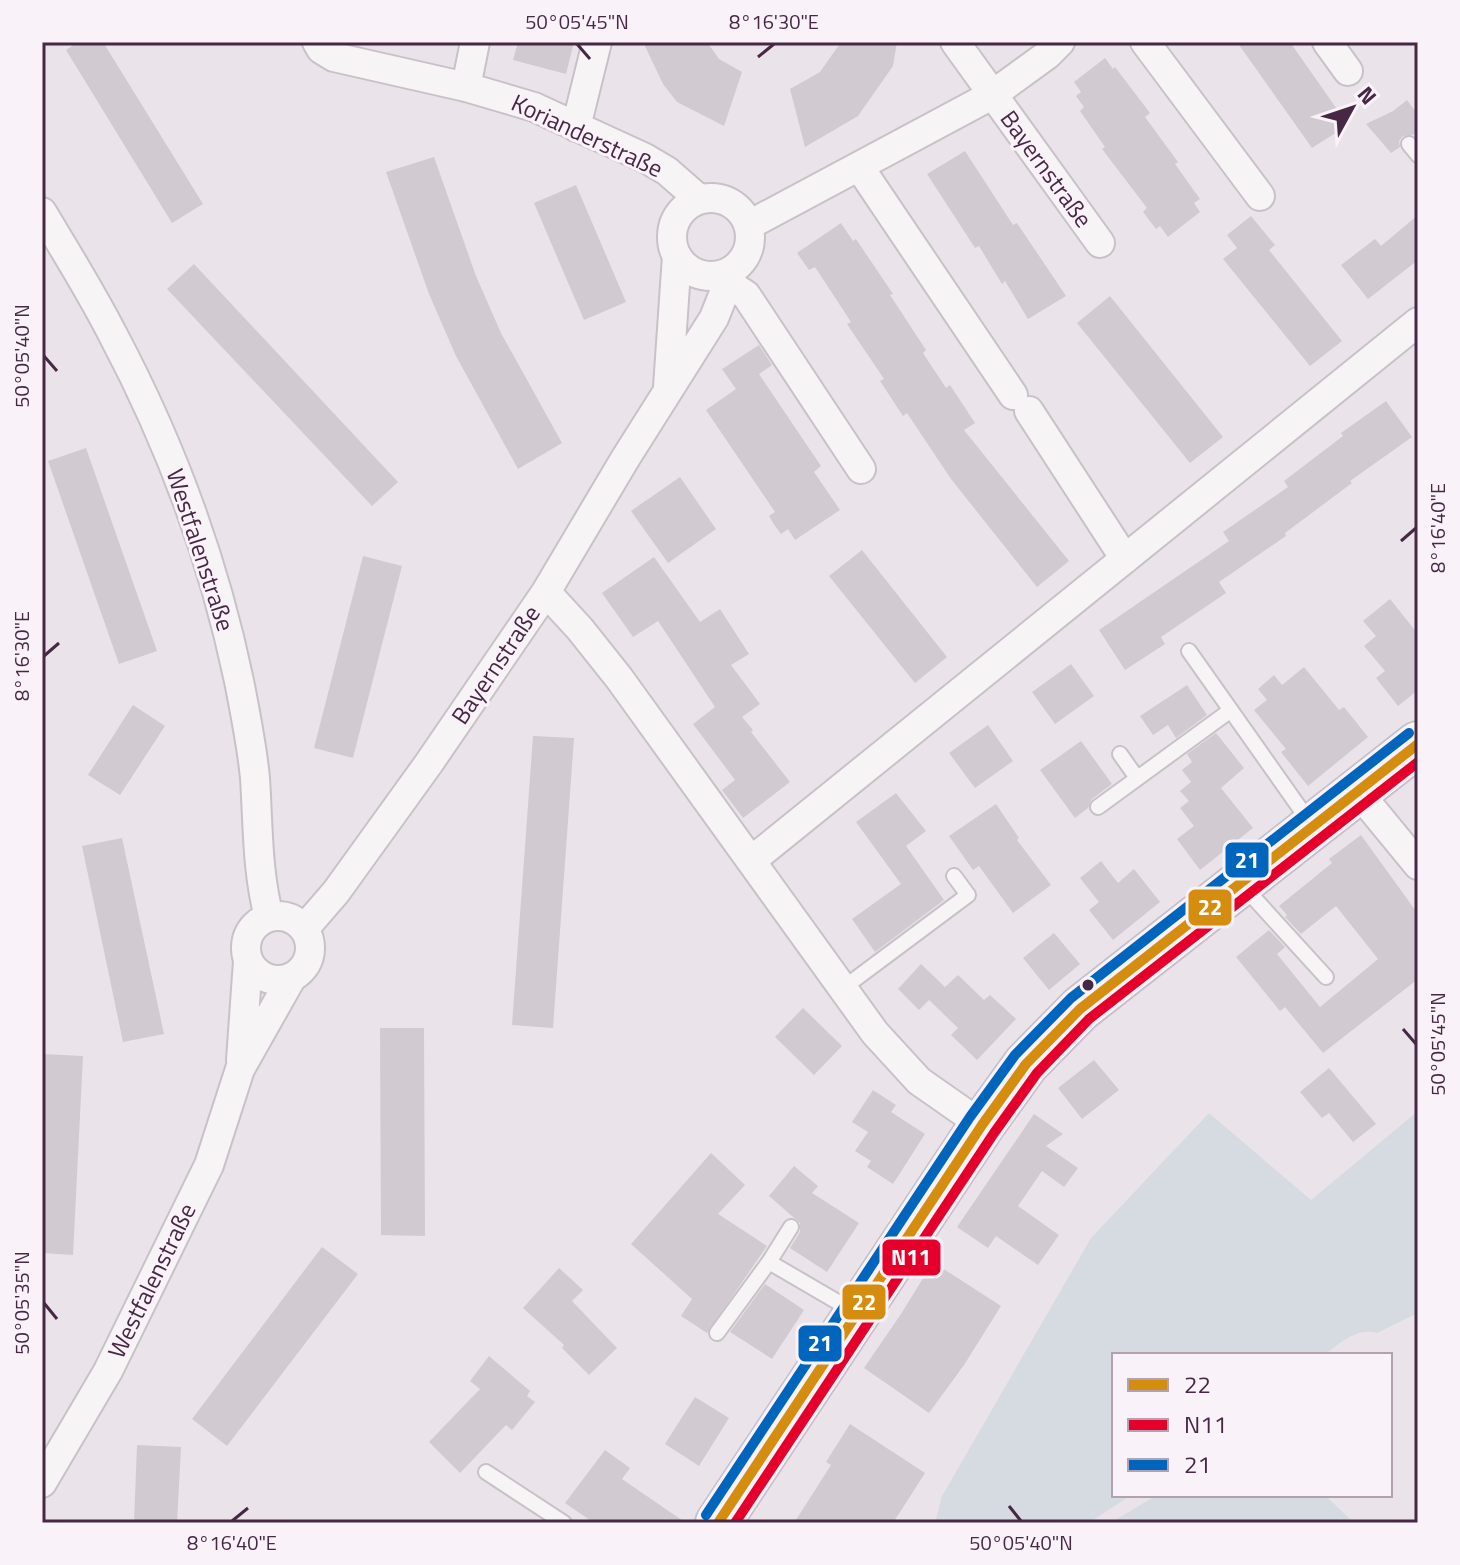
<svg xmlns="http://www.w3.org/2000/svg" width="1460" height="1565" viewBox="0 0 1460 1565" font-family="'Titillium Web',sans-serif">
<style>
.green{fill:#d5dbe0}
.building{fill:#d1cad1}
.lines{fill:none;stroke-linecap:round;stroke-linejoin:round}
.service-casing{stroke:#c8c2c8;stroke-width:18}
.minor-casing{stroke:#c8c2c8;stroke-width:32}
.primary-casing{stroke:#c8c0c8;stroke-width:48}
.service{stroke:#f7f4f6;stroke-width:14}
.minor{stroke:#f7f4f6;stroke-width:28}
.primary{stroke:#f8f8f8;stroke-width:44}
.bus-1-casing{stroke:#f9f3f9;stroke-width:16}
.bus-2-casing{stroke:#f9f3f9;stroke-width:16}
.bus-3-casing{stroke:#f9f3f9;stroke-width:16}
.bus-1{stroke:#d48d0e;stroke-width:10}
.bus-2{stroke:#e4002b;stroke-width:10}
.bus-3{stroke:#0065bd;stroke-width:10}
.ticks{fill:none;stroke:#472844;stroke-width:3}
.bus-dot{fill:#472844;stroke:#f9f3f9;stroke-width:3}
.labels{text-anchor:middle;stroke-width:6;stroke-linejoin:round;paint-order:stroke}
.street-label{font-size:24px;fill:#472844;stroke:#f9f3f9}
.line-badge{stroke:#f9f3f9;stroke-width:3}
.badge-label{font-size:22px;text-anchor:middle;font-weight:bold;fill:#fff}
.neatline{fill:none;stroke:#472844;stroke-width:3}
.ticks-label{font-size:20px;text-anchor:middle;fill:#472844}
</style>
<rect width="100%" height="100%" fill="#eae4ea"/>
<path class="green" d="M1418,1111v202l-41,20c-20,-6 -38,11 -53,22h-210v140h17l-42,28h-154l7,-27 149,-258 118,-125 102,87z
M1157,1495h168l29,28h-244z"/>
<path class="building" d="M78,42h25l100,162 -31,19 -106,-173z
M518,42h56l-8,32 -53,-14z
M643,42h64l12,17 23,13 -18,54 -47,-24 -14,-18z
M841,42h56l-4,24 -35,50 -53,31 -15,-58 30,-17z
M1237,42h53l58,83 -36,23z
M1105,58l8,11 2,-2 35,46 -5,4 33,45 -3,2 25,35 -6,4 6,9 -32,25 -8,-11 -4,3 -13,-17 4,-4 -45,-59 3,-2 -25,-36 4,-4 -8,-11 5,-4 -7,-10z
M1407,100l11,15v19l-15,2 -4,5 1,6 -9,6 -25,-29 27,-13z
M965,151l48,74 4,-2 49,73 -38,23 -23,-38 -3,3 -23,-38 -4,2 -48,-74z
M434,157l42,119 25,57 61,110 -44,26 -62,-113 -27,-62 -43,-122z
M576,185l50,117 -42,18 -50,-117z
M1418,215v45l-50,39 -27,-34 34,-26 6,7z
M1251,216l24,29 -6,5 73,91 -32,25 -87,-107 14,-11 -10,-13z
M841,223l12,18 3,-2 37,55 -3,1 36,55 -3,3 23,35 4,-3 25,38 -11,7 105,131 -32,26 -86,-108 -44,-66 -4,3 -23,-35 4,-2 -37,-55 4,-2 -36,-55 -6,3 -12,-17z
M194,264l204,218 -26,24 -205,-217z
M1110,296l113,141 -33,26 -113,-140z
M759,345l13,20 -13,9 62,92 -7,6 26,38 -45,30 -7,-11 -7,5 -6,-8 -6,-10 6,-4 -69,-102 30,-21 -14,-20z
M1386,401l26,36 -62,44 2,2 -67,50 1,3 -67,46 7,11 -65,44 4,7 -40,26 -26,-40 130,-89 -6,-9 65,-45 -4,-6 59,-45 -2,-3z
M86,448l71,203 -38,13 -71,-203z
M680,477l36,52 -48,34 -37,-52z
M862,550l85,107 -32,26 -86,-107z
M363,556l39,10 -49,192 -39,-10z
M654,557l46,65 20,-13 29,45 -18,11 29,39 -18,13 11,13 -2,2 39,50 -47,36 -21,-28 13,-10 -42,-56 22,-17 -57,-86 -25,16 -31,-44z
M1390,599l28,35v56l-20,16 -22,-28 9,-7 -21,-25 12,-10 -13,-15z
M1071,664l23,32 -39,28 -23,-32z
M1304,667l35,43 5,-3 24,30 -60,49 -27,-34 5,-3 -32,-39 13,-10 -9,-11 16,-14 8,10z
M1187,685l20,30 -31,23 -8,-13 -15,10 -13,-19z
M133,705l32,21 -45,69 -32,-20z
M988,725l25,36 -38,27 -26,-35z
M1216,733l28,35 -23,20 32,40 -53,42 -23,-31 17,-13 -14,-18 9,-7 -9,-10 11,-9 -9,-12 10,-8 -5,-8z
M533,736l41,2 -21,290 -41,-3z
M1081,741l31,43 -20,15 -4,9 -13,10 -35,-48z
M896,793l30,38 -20,15 38,54 -69,52 -23,-33 49,-35 -45,-62z
M996,804l23,34 -2,2 34,45 -38,28 -34,-47 -6,4 -24,-34z
M1361,835l57,79v65l-95,74 -38,-46 -5,4 -44,-54 33,-27 16,17 -8,7 43,53 58,-48 -42,-53 -35,28 -16,-17 2,-2 -8,-9 53,-43 -3,-4z
M122,838l42,196 -41,8 -41,-196z
M1101,861l17,22 16,-14 26,33 -47,38 -24,-30 10,-8 -19,-24z
M1054,933l26,31 -31,26 -26,-32z
M921,964l24,23 13,-12 26,25 6,-5 26,24 -39,41 -26,-25 7,-7 -29,-28 -10,10 -21,-21z
M803,1008l39,38 -28,29 -39,-38z
M380,1028h44l1,208 -44,-1z
M43,1054l40,2 -10,199 -31,-2z
M1094,1060l25,30 -37,29 -24,-31z
M1329,1068l47,56 -23,18 -24,-29 -7,5 -22,-26z
M873,1090l23,15 -5,7 34,22 -32,50 -26,-17 4,-6 -16,-10 13,-19 -16,-10z
M1034,1114l29,20 -17,12 32,22 -14,19 -22,-16 -24,35 41,29 -21,30 -42,-29 -8,12 -31,-21z
M711,1153l34,32 -27,29 49,32 -60,87 -26,-17 11,-17 -61,-55z
M794,1166l24,20 -6,7 47,30 -32,49 -37,-24 10,-16v-9l-31,-27z
M322,1247l36,27 -131,172 -35,-27z
M933,1262l68,44 -37,59 -35,48 -65,-45 37,-54z
M559,1268l24,22 -11,11 45,47 -28,27 -27,-27 2,-3 -41,-37z
M765,1284l39,26 -32,49 -42,-27z
M489,1356l41,35 -3,5 8,6 -23,28 -6,-5 -46,48 -31,-31 51,-53 -10,-8z
M695,1397l34,21 -30,48 -34,-22z
M850,1424l75,49 -32,50h-99l37,-58 -5,-3z
M137,1445l44,2 -4,76h-43z
M605,1450l25,18 -8,11 64,44h-92l-29,-20z"/>
<g class="lines">
<defs>
<path id="service" d="M1409,144l9,11
M1189,651l122,173
M1120,754l17,24
M1098,807l133,-97
M1244,887l82,90
M842,989l126,-94 -14,-19
M769,1262l22,-35
M717,1333l52,-71 84,49
M486,1472l78,51"/>
<path id="minor" d="M317,42l4,7 13,8 132,30 68,20 111,51 22,13 32,28
M955,42l145,201
M1145,42l115,154
M1327,42l21,29
M466,87l9,-45
M576,127l21,-85
M860,168l153,227
M672 237a39 39 0 1 1 78 0a39 39 0 1 1-78 0Z
M42,212c24,40 49,80 70,121 58,109 102,228 127,348 6,31 13,65 16,97 3,46 2,94 14,139
M749,225l243,-130 55,-40 13,-13
M729,284l17,11 115,174
M668,387l9,-131
M1029,411l96,148
M546,592l34,37 39,49 256,355 44,48 63,44
M1358,792l60,73
M751,861l667,-539
M246 948a32 32 0 1 1 64 0a32 32 0 1 1-64 0Z
M304,929l32,-37 93,-129 117,-171 79,-133 89,-141 19,-48
M241,1060l7,-99
M42,1483l66,-112 101,-206 31,-96 52,-92"/>
<path id="primary" d="M718,1523l264,-398 44,-61 54,-55 338,-265"/>
</defs>
<use href="#service" class="service-casing"/>
<use href="#minor" class="minor-casing"/>
<use href="#primary" class="primary-casing"/>
<use href="#service" class="service"/>
<use href="#minor" class="minor"/>
<use href="#primary" class="primary"/>
<defs>
<path id="bus-1" d="M718,1523l264,-398 44,-61 54,-55 338,-265"/>
<path id="bus-2" d="M735,1523l259,-390 43,-60 52,-54 329,-257"/>
<path id="bus-3" d="M706,1515l264,-398 45,-62 56,-57 338,-265"/>
</defs>
<use href="#bus-1" class="bus-1-casing"/>
<use href="#bus-2" class="bus-2-casing"/>
<use href="#bus-3" class="bus-3-casing"/>
<use href="#bus-1" class="bus-1"/>
<use href="#bus-2" class="bus-2"/>
<use href="#bus-3" class="bus-3"/>
</g>
<path class="ticks" d="M577,44l13,15M758,57l16,-13M44,356l13,15M1401,541l15,-13M44,656l15,-13M1403,1029l13,15M44,1303l13,16M1009,1506l12,15M232,1521l16,-13"/>
<circle class="bus-dot" cx="1088" cy="985" r="7"/>
<g class="labels">
<g class="street-label">
<text transform="translate(587 136) rotate(25)" y="8">Korianderstraße</text>
<text transform="translate(1046 169) rotate(54)" y="8">Bayernstraße</text>
<text transform="translate(200 550) rotate(72)" y="8">Westfalenstraße</text>
<text transform="translate(496 665) rotate(-56)" y="8">Bayernstraße</text>
<text transform="translate(152 1281) rotate(-64)" y="8">Westfalenstraße</text>
</g>
</g>
<g class="line-badge">
<rect x="1224" y="841" width="46" height="38" rx="8" fill="#0065bd"/>
<rect x="1187" y="888" width="46" height="39" rx="8" fill="#d48d0e"/>
<rect x="881" y="1238" width="61" height="39" rx="8" fill="#e4002b"/>
<rect x="841" y="1283" width="46" height="38" rx="8" fill="#d48d0e"/>
<rect x="797" y="1324" width="46" height="39" rx="8" fill="#0065bd"/>
</g>
<g class="badge-label">
<text x="1247" y="868">21</text>
<text x="1210" y="915">22</text>
<text x="911" y="1265">N11</text>
<text x="864" y="1310">22</text>
<text x="820" y="1351">21</text>
</g>
<rect width="1460" height="1565" fill="none" stroke="#f9f3f9" stroke-width="88"/>
<rect x="1112" y="1353" width="280" height="144" fill="#f9f3f9" stroke="#b2a2b1" stroke-width="2"/>
<rect x="1128" y="1379" width="40" height="12" fill="#d48d0e" stroke="#b2a2b1" stroke-width="2"/>
<text x="1184" y="1393" font-size="24" fill="#472844">22</text>
<rect x="1128" y="1419" width="40" height="12" fill="#e4002b" stroke="#b2a2b1" stroke-width="2"/>
<text x="1184" y="1433" font-size="24" fill="#472844">N11</text>
<rect x="1128" y="1459" width="40" height="12" fill="#0065bd" stroke="#b2a2b1" stroke-width="2"/>
<text x="1184" y="1473" font-size="24" fill="#472844">21</text>
<g transform="translate(1352 108) rotate(50)" stroke="#f9f3f9" stroke-width="6" paint-order="stroke">
<path d="M0-6L14 30L0 20L-14 30Z" fill="#472844"/>
<text y="-12" font-size="22" font-weight="bold" text-anchor="middle" fill="#472844">N</text>
</g>
<rect x="44" y="44" width="1372" height="1477" class="neatline"/>
<g class="ticks-label">
<text x="577" y="29">50°05'45"N</text>
<text x="774" y="29">8°16'30"E</text>
<text transform="translate(22 356) rotate(-90)" y="7">50°05'40"N</text>
<text transform="translate(1438 528) rotate(-90)" y="7">8°16'40"E</text>
<text transform="translate(22 656) rotate(-90)" y="7">8°16'30"E</text>
<text transform="translate(1438 1044) rotate(-90)" y="7">50°05'45"N</text>
<text transform="translate(22 1303) rotate(-90)" y="7">50°05'35"N</text>
<text x="232" y="1550">8°16'40"E</text>
<text x="1021" y="1550">50°05'40"N</text>
</g>
</svg>
